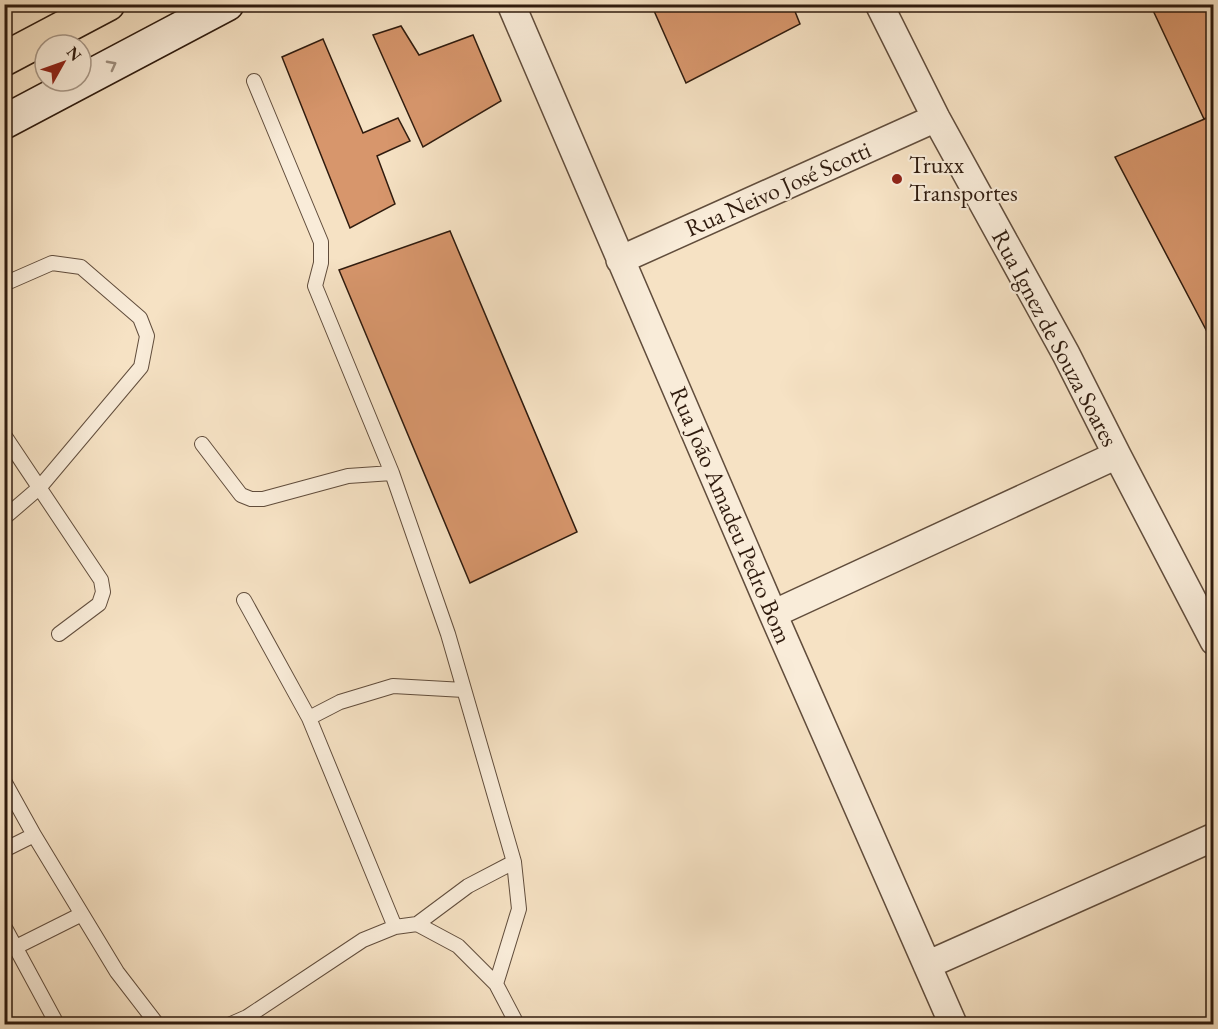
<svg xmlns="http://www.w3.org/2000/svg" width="1218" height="1029" viewBox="0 0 1218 1029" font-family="'EB Garamond',serif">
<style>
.building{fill:#d7966c;stroke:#2f1b0e;stroke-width:1.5}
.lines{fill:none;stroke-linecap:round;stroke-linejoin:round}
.lane-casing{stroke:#614d3c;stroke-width:16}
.street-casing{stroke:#614d3c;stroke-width:30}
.secondary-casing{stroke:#2f1b0e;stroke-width:36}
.highway-casing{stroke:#2f1b0e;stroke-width:36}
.lane{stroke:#f9ecd9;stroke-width:14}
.street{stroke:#f9ecd9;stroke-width:27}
.secondary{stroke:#f9ecd9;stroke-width:33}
.highway{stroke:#f6e2c4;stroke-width:33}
.oneway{stroke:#9e8e7e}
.poi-dot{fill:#8f2418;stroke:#f9ecd9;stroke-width:2}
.labels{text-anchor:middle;stroke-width:4.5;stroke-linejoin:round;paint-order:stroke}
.poi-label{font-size:24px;fill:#2f1b0e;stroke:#f9ecd9;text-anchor:start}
.street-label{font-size:24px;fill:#2f1b0e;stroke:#f9ecd9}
</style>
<rect width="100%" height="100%" fill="#f6e2c4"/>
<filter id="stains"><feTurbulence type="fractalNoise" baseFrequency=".00333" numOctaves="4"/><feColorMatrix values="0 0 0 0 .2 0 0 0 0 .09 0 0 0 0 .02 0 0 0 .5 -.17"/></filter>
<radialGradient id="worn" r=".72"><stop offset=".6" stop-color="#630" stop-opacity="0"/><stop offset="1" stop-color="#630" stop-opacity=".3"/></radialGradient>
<path class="building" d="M651,4h141l8,20 -114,59z
M1150,4h64v110l-10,5z
M401,26l18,29 54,-20 28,66 -78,46 -50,-112z
M323,39l40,94 35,-15 12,23 -33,15 18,48 -45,24 -68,-171z
M1214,115v230l-99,-188z
M450,231l127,301 -107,51 -131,-313z"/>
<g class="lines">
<defs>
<path id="lane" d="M254,81l67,161v21l-6,23 77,187 56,161 66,228 5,47 -23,75
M4,284l48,-21 29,4 59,51 7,18 -6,31 -101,120 -36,31
M4,435l97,145 2,12 -4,12 -40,30
M202,444l39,51 10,4h12l85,-23 44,-3
M244,600l65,118 86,209
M309,718l31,-16 53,-16 71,4
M4,781l30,54
M4,850l30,-15 83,137 40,52
M417,924l51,-38 46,-24
M4,926l53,98
M16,947l66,-33
M231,1024l16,-7 116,-77 32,-13 22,-3 41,22 38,38 21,40"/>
<path id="street" d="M511,4l262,610 180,410
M879,4l57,114 130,236 51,101 97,186
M620,260l316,-142
M773,614l344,-159
M927,965l287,-128"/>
<path id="secondary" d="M4,122l223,-118"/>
<path id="highway" d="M4,59l104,-55"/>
</defs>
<use href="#lane" class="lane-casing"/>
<use href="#street" class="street-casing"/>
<use href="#secondary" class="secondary-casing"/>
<use href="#highway" class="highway-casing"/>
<use href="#lane" class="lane"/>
<use href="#street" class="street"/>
<use href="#secondary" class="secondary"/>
<use href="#highway" class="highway"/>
</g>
<defs><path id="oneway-chevron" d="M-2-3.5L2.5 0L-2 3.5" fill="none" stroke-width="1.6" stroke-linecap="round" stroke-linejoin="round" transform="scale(1.5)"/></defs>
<use class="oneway" href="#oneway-chevron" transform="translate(112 65) rotate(-28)"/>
<circle class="poi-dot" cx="897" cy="179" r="6"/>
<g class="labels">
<g class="poi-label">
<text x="909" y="173">Truxx<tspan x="909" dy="28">Transportes</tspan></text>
</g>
<g class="street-label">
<text transform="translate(778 189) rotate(-24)" y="8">Rua Neivo José Scotti</text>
<text transform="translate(1055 338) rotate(62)" y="8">Rua Ignez de Souza Soares</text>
<text transform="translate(731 515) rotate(67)" y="8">Rua João Amadeu Pedro Bom</text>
</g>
</g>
<rect width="1218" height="1029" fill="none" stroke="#f6e2c4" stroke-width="24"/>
<rect x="6" y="6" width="1206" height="1017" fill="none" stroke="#2f1b0e" stroke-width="3"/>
<rect x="12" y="12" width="1194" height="1005" fill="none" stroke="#2f1b0e" stroke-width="1.5"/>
<g transform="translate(63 63) rotate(50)"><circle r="28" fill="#f9ecd9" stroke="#a89888" stroke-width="1.5"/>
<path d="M0-4.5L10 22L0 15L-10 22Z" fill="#8f2418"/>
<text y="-9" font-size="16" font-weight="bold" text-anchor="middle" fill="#2f1b0e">N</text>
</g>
<rect width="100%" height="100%" filter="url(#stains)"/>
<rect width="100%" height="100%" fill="url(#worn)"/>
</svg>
